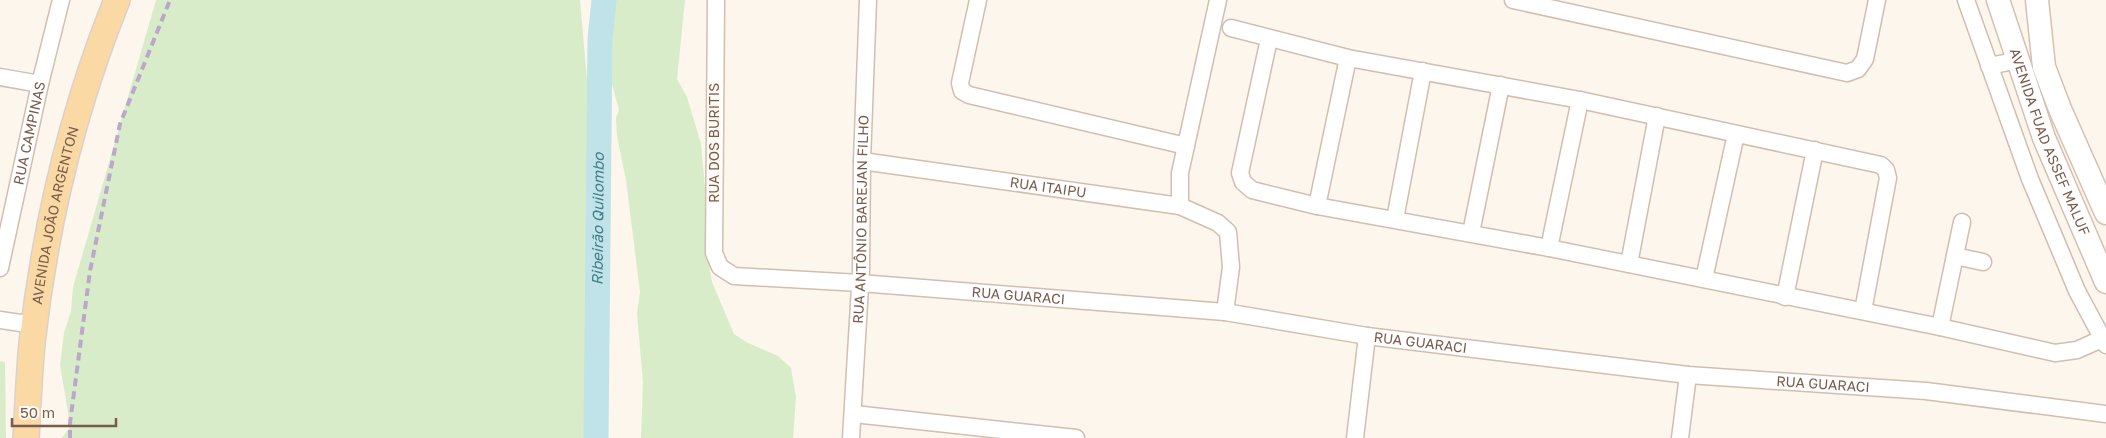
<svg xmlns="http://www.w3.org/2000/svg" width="2106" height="438" viewBox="0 0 2106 438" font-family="'Golos Text',sans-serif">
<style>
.green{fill:#d8ecc9}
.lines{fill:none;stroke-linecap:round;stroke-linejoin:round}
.river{stroke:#bfe3e8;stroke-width:25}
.minor-casing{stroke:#d1beb0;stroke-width:19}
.secondary-casing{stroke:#d6c0b0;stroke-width:25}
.primary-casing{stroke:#dad1cd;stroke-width:28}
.minor{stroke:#fff;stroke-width:16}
.secondary{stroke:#fff;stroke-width:22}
.primary{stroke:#fbd9a5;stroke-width:25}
.rail{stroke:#b9a8c9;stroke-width:4;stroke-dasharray:8 5;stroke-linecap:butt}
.labels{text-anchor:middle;stroke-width:4;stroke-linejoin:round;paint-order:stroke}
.street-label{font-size:14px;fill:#7a5c4d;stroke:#fffaf3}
.water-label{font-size:15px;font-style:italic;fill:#437c86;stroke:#fffaf3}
</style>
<rect width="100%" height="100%" fill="#fdf6ec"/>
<path class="green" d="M156,0h424l9,103 7,22 -3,22 2,46 5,55 3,89 -4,44 -1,57h-536l10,-14 -3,-6 -9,-53 4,-32 7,-22 2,-24z
M602,0h83l-8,79 10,18 14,47 4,43v54l7,41 22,52 12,8 32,14 13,12 5,29 -3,41h-152l2,-56 -6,-68 3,-22 -14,-112 -9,-44 -1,-18 3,-8 -16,-59z
M0,361l5,1 1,76h-6z"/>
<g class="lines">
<path class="river" id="s1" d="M596,438l4,-399 4,-39"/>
<defs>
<g id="minor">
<path id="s2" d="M716,0l-2,253 6,14 14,9 126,7 365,29 142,24 321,39 238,16 180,23"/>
<path d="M978,0l-18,83 2,8 7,4 217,51"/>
<path d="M1513,0l334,73 11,-4 7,-10 12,-59"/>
<path d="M1966,0l64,179 24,57 23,55 29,54"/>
<path d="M1231,28l117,30 232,42 301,65 5,5 2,8 -25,133"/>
<path d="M1269,39l-29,134 3,9 9,8 65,16 232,42 391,79 115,26 22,-3 29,-13"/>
<path d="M1989,66l30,-6"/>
<path d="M0,77l40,7"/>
<path id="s3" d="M862,161l318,45 38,17 10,9 3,35 -6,45"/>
<path d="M1180,206v-33l38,-173"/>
<path d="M1317,206l31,-148"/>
<path d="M1395,219l28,-148"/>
<path d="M1471,233l30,-148"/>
<path d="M1549,248l31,-148"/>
<path d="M1955,256l28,6"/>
<path d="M1629,264l28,-148"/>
<path id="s4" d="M0,268l40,-184 21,-84"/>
<path d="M1704,279l32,-145"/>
<path d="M1785,297l30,-147"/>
<path d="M0,320l34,5"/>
<path d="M1940,327l22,-105"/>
<path d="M854,414l222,24"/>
<path id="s5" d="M851,438l10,-168 1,-109 6,-161"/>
<path d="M1355,438l12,-102"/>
<path d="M1680,438l8,-63"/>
</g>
<g id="secondary">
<path id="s6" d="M1998,0l46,138 62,144"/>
<path d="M2037,0l7,67 16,42 46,104"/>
</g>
<g id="primary">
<path id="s7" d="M26,438c2,-32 3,-64 6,-95 13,-117 41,-234 85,-343"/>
</g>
</defs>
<use href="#minor" class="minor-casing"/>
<use href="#secondary" class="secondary-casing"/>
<use href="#primary" class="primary-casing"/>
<use href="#minor" class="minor"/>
<use href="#secondary" class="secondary"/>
<use href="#primary" class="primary"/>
<path class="rail" d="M70,438v-15l20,-152 30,-147 50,-124"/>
</g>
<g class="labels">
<g class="street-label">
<text dy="5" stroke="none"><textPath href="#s4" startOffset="138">RUA CAMPINAS</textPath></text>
<text dy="5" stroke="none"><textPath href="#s6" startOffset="151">AVENIDA FUAD ASSEF MALUF</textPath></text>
<text transform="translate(714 143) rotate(-90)" y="5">RUA DOS BURITIS</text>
<text dy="5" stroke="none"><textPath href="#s3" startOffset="188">RUA ITAIPU</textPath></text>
<text dy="5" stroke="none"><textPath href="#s7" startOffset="225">AVENIDA JOÃO ARGENTON</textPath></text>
<text dy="5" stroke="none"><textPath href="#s5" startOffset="219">RUA ANTÔNIO BAREJAN FILHO</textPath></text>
<text dy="5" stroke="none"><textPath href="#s2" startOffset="570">RUA GUARACI</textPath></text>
<text dy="5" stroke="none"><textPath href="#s2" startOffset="975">RUA GUARACI</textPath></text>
<text dy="5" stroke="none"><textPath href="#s2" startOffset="1380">RUA GUARACI</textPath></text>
</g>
<g class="water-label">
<text dy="5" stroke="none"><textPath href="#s1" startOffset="219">Ribeirão Quilombo</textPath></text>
</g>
</g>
<path d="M12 418v8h104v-8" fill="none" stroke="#7a5c4d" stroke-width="2.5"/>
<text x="20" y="418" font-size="15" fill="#7a5c4d" stroke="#fffaf3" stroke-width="4" paint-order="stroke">50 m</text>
</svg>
